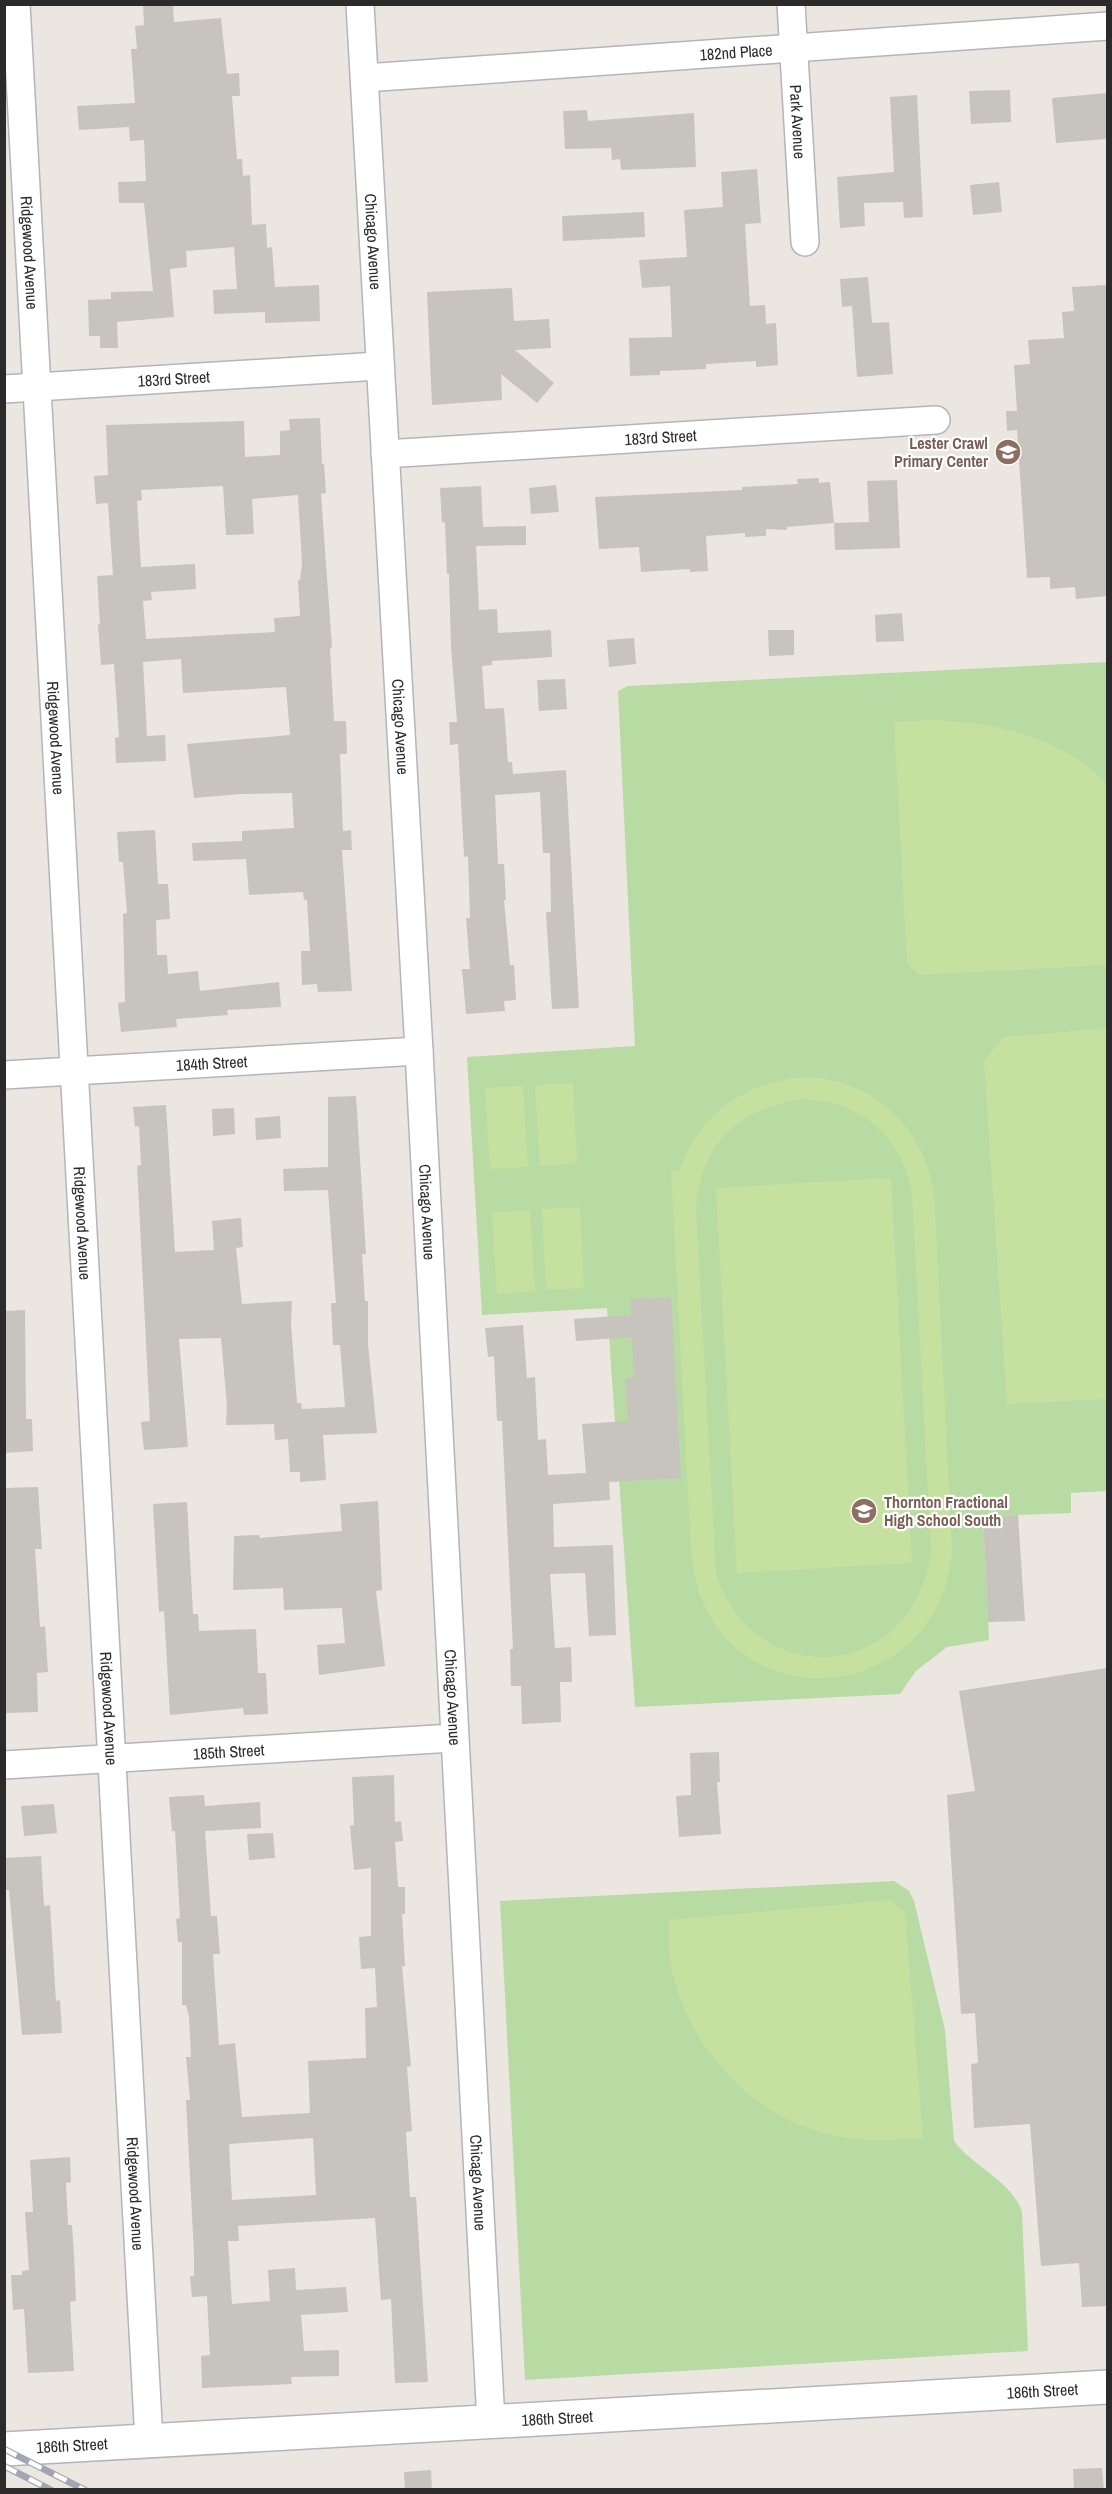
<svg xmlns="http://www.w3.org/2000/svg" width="1112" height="2494" viewBox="0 0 1112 2494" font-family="'Archivo Narrow',sans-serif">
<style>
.green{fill:#b7dba2}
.pitch{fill:#c6e19f;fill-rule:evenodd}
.building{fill:#c7c4bd;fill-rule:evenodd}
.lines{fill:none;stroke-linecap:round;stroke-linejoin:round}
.minor-casing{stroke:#b3b5bd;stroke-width:30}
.tertiary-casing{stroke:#b3b5bd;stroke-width:36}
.minor{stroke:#fff;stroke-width:27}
.tertiary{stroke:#fff;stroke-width:33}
.rail-casing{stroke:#a2a5b3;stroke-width:7}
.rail{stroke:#fff;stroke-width:4.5;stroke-dasharray:14;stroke-linecap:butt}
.labels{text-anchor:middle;stroke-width:4.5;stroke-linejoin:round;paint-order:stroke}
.street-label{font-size:16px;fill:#2b2b2b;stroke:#fff}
.education-label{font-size:16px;font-weight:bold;fill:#785e54;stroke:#fff;text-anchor:end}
</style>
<rect width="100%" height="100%" fill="#ebe6df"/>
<path class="green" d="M1107,662v829l-36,2v20l-88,3 6,124 -42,7 -31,24 -16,23 -265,13 -28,-399 -125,7 -15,-258 168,-11 -17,-355 10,-5z
M894,1881l15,10 5,10 31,129 9,111c18,25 59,41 68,71l6,139 -503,29 -25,-479z"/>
<path class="pitch" d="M931,720c65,2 129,16 176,64v181l-187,10 -13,-12 -13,-241z
M1107,1028v371l-100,5 -23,-343 20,-24z
M809,1077c65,4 114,50 125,114l18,359c-10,148 -204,174 -252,45 -5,-14 -7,-30 -9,-45l-20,-379h8c21,-59 69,-91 130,-94zM803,1099c58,2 99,37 109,95l19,356c-14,129 -174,147 -215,24l-20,-364c4,-67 43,-102 107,-111z
M573,1083l4,80 -37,3 -5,-81z
M523,1086l5,81 -38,2 -5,-81z
M891,1178l21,385 -175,10 -21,-385z
M580,1207l4,81 -38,2 -4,-81z
M530,1210l5,81 -38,3 -5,-81z
M890,1900l15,13 18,225c-30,2 -61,4 -91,-3 -78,-17 -140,-84 -159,-160 -5,-18 -4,-36 -4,-55z"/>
<path class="building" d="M143,4h30l1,18 47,-4 6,56 12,-1 1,23h-8l5,63h5l1,17 7,-1 2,50 14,-1 1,24 5,-1 3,40 44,-2 1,36 -55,2v-11l-51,2 -1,-24 24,-1 -3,-42 -48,4 1,16 -17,2 4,48 -57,5 1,26h-18v-12h-11l-1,-36 23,-1v-7l42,-1 -9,-88h-25l-1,-21 28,-1 -2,-41 -14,1 -1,-14 -50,3 -2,-24 58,-3 -4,-54h6l-2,-23 9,-1z
M1010,90l1,32 -40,2 -2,-33z
M1107,93v46l-51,4 -4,-45z
M917,95l6,122 -19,1 -1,-16 -39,1 1,23 -25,2 -3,-51 57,-5 -4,-75z
M587,110l1,11 106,-8 2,54 -75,3 -1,-11 -8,1 -1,-12 -46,1 -2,-38z
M757,169l4,54 -16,1 5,82 15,-1 1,19 10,-1 2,42 -22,2v-6l-50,3v5l-46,2v4l-30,1 -1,-38 43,-1 -2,-51 -28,2 -3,-28 48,-3 -3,-47 39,-3 -2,-35z
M999,182l3,30 -29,3 -3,-30z
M644,212l1,25 -82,4 -1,-25z
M868,277l4,46 17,-1 4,52 -36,3 -5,-71 -10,1 -2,-28z
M1107,285v311l-31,3 -1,-12 -25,2v-12l-23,1 -10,-148 -10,1 -1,-20h11l-3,-46 16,-1 -2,-24 36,-2 -2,-26 12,-1 -2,-24z
M512,288l2,33 35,-2 2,29 -36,2 39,33 -17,20 -36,-29 1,26 -70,5 -5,-113z
M320,418l2,46h2l2,29 -5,1 11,153 -2,1 4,73h12l1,33h-7l3,77 8,-1 1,20h-10l10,141 -34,1 -1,-8 -15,1 -1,-34h9l-3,-51h-3l-1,-8 -54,3 -3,-36 -53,2 -1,-18 50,-2v-10l52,-3 -2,-35 -52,1 -46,4 -7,-54 103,-9 -4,-48 -103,6 -2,-34 -38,3 4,74 18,-1 1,26 -50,2 -1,-25 4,-1 -5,-73 -13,1 -3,-41h2l-3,-48 16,-1 -5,-72 -12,1 -2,-28 14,-1 -2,-50 138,-4 1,36 35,-2v-24l10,-1 -1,-11zM223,486l3,49 28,-1 -2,-35 46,-4 4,68 -2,17h-2l2,36 -26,2 1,14 -129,7 -3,-38 9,-1 -1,-8 45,-3 -1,-25 -54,3 -4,-66 5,-1 -1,-10z
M819,478v5l11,-1 4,41 -47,4v3l-21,-1v7l-21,1v-4l-39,3 2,35 -18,1v-3l-49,3 -2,-25 -40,2 -4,-52 147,-7v-3l56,-3 -1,-5z
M897,480l3,68 -65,2 -1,-27 35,-1 -2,-41z
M556,485l3,27 -28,2 -2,-26z
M481,486l2,41 43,-1v19l-50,1 3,64 18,-1 1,24 53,-3 1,27 -60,4v4l-10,1 3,43 19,-1 4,54h4l1,12 53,-4 13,238 -27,1 -6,-97h5l-1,-59h-7l-3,-61 -45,3 3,69h6l2,36h-2l6,65h4l2,35 -12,1 1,10 -39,3 -4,-45h8l-4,-51h4l-2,-62 -4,1 -6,-113 -8,1 -1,-23h8l-6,-75 -2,-73h-2l-2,-52 -3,1 -2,-35z
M902,613l2,28 -28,1 -1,-27z
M768,630h26v25l-25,1z
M634,638l2,26 -27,3 -2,-27z
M565,679l2,30 -28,2 -2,-31z
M155,830l3,54h10l2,35 -14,1 1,35h10l1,19 30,-3 2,20 79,-9 2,25 -54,3 1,5 -52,4 1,8 -56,5 -3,-29 7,-1 -2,-88 4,-1 -4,-51h-4l-2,-30z
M356,1096l10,158h-4l3,47h3v43l9,89 -54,2 3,45 -26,2v-10h-10l-2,-33 -13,1 -1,-16 -48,1 1,-19 -6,-68 -42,1 9,108 -44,3 -3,-28 9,-1 -13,-255 4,-1 -2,-39 -4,1 -2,-20 33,-2 9,147 39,-2 -2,-29 29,-3 2,29 -7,1 6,56 50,-3 -1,23 6,79h4l1,6 43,-2 -5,-62h-7l-2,-42h5l-8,-113 -44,1 -1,-22 45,-2v-70z
M234,1108l1,26 -22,2 -1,-27z
M280,1116l1,22 -25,2 -1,-22z
M671,1297l10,181 -72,4 1,18 -57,4 1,43 59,-2 3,90 -27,1 -4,-63 -35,1 5,74 16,-1 1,35h-12l1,40 -39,2 -1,-38h-10l-1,-37h3l-11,-228h-5l-3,-65 -6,1 -3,-29 38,-3 4,53 8,-1 3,63 8,-1 2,36 38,-2 -4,-49 46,-3 -3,-42 9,-1 -2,-41 -56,4 -2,-22 57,-4 -1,-16z
M25,1310l1,109h6l1,32 -29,2v-142z
M38,1487l4,62h-7l5,78 5,-1 3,46 -11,1 1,39 -34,1v-225z
M378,1501l4,89 -6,1 9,75 -66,9 -2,-30 28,-2 -3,-35 -58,2 -1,-22 -50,2 1,-54 25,-1 1,3 82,-7 -2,-27z
M187,1502l6,112h5l1,17 57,-2 2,44h8l2,41 -24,1 -1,-7 -73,7 -6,-104 -5,1 -6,-108z
M1018,1515l7,106 -37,1 -5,-106z
M1107,1668v638l-25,1 -3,-44 -38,3 -11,-142 -56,4 -3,-64 7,-1 -3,-50 -14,1 -14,-219 28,-4 -16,-100z
M719,1752l1,30h-3l4,52 -42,3 -3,-41 15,-1 -1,-42z
M394,1775l1,47 6,-1 2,20 -8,1 3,45h7v27h-3l3,52h-3l9,100 -4,1 5,64 -6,1 4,65h6l12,185 -33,1 -4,-84 -10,1 -6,-82 -137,8 1,15h-11l4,63 38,-3 -2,-31 27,-2 1,22 50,-3 2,25 -47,3 3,36 35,-1v26l-48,1 1,7 -90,4 -1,-32 9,-1 -3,-59 -15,1 -2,-21h4v-22l-8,-154h4l-4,-43h5l-2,-41 -3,-11h-4v-63h-4l-2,-23 4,-1 -5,-87h-3l-3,-34 35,-2 1,11 55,-4 1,26 -56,3 6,85h6l3,38h-7l6,91 16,-2 7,74 68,-4 -2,-52 58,-3 -1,-50 12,-1 -2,-39 -14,1 -2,-32 12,-1v-68l-17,2 -4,-44 4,-1 -2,-48zM313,2138l3,57 -84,5 -3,-56z
M54,1804l3,29 -33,3 -3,-30z
M273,1833l2,25 -26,2 -2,-26z
M41,1856l3,50 6,-1 6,96 4,-1 2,33 -40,2 -13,-145h-5v-32z
M70,2157l1,25 -5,1 2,42h4l2,31 2,45 -6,1 4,69 -46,2 -4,-64 -11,1 -2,-35h11v-4l7,-1 -4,-58h8l-3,-52z
M1102,2468l2,22h-30l-1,-21z
M431,2470l1,20h-27l-1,-18z"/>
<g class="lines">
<defs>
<g id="minor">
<path id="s1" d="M16,4l133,2437"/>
<path id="s2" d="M360,4l59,1047 72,1371"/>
<path id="s3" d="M791,4l14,238"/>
<path id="s4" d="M365,78l743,-52"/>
<path id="s5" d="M4,389l375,-23"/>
<path id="s6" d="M385,454l551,-34"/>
<path id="s7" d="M4,1075l415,-24"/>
<path id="s8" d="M4,1765l449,-27"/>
</g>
<g id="tertiary">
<path id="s9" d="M4,2449l1104,-62"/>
</g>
</defs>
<use href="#minor" class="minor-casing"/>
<use href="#tertiary" class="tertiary-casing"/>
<use href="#minor" class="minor"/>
<use href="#tertiary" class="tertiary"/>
<defs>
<path id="rail" d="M4,2449l81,41
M4,2466l47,24"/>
</defs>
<use href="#rail" class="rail-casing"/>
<use href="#rail" class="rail"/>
</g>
<defs>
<symbol id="school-disc" viewBox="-11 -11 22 22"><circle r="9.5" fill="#8d6e63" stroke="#fff"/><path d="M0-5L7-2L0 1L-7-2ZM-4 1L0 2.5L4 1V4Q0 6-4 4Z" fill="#fff"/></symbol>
</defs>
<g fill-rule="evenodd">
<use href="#school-disc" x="993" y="437" width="30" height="30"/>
<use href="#school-disc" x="849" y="1496" width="30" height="30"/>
</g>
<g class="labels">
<g class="street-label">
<text dy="6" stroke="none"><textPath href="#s4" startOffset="372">182nd Place</textPath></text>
<text dy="6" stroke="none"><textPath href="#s3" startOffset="118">Park Avenue</textPath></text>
<text dy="6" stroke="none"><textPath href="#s2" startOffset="238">Chicago Avenue</textPath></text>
<text dy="6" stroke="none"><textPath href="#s1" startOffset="249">Ridgewood Avenue</textPath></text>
<text dy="6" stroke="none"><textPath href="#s5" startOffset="170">183rd Street</textPath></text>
<text dy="6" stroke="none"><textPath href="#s6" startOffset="276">183rd Street</textPath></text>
<text dy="6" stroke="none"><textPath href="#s2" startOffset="724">Chicago Avenue</textPath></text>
<text dy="6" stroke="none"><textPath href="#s1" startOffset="735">Ridgewood Avenue</textPath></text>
<text dy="6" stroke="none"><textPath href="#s7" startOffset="208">184th Street</textPath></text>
<text dy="6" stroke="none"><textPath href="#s2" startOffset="1210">Chicago Avenue</textPath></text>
<text dy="6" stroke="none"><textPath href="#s1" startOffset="1221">Ridgewood Avenue</textPath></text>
<text dy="6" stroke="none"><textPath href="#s2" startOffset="1696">Chicago Avenue</textPath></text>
<text dy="6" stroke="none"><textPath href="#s1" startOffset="1707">Ridgewood Avenue</textPath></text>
<text dy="6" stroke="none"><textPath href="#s8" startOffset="225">185th Street</textPath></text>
<text dy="6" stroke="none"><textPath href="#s2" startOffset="2182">Chicago Avenue</textPath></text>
<text dy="6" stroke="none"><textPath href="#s1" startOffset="2193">Ridgewood Avenue</textPath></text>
<text dy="6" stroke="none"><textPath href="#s9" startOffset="1040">186th Street</textPath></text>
<text dy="6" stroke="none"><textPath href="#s9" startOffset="554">186th Street</textPath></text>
<text dy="6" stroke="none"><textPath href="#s9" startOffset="68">186th Street</textPath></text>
</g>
<g class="education-label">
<text x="988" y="449">Lester Crawl<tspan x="988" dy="18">Primary Center</tspan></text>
<text x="884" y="1508" text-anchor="start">Thornton Fractional<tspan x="884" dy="18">High School South</tspan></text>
</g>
</g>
<rect width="1112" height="2494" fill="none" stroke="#2b2b2b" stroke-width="12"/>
</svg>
